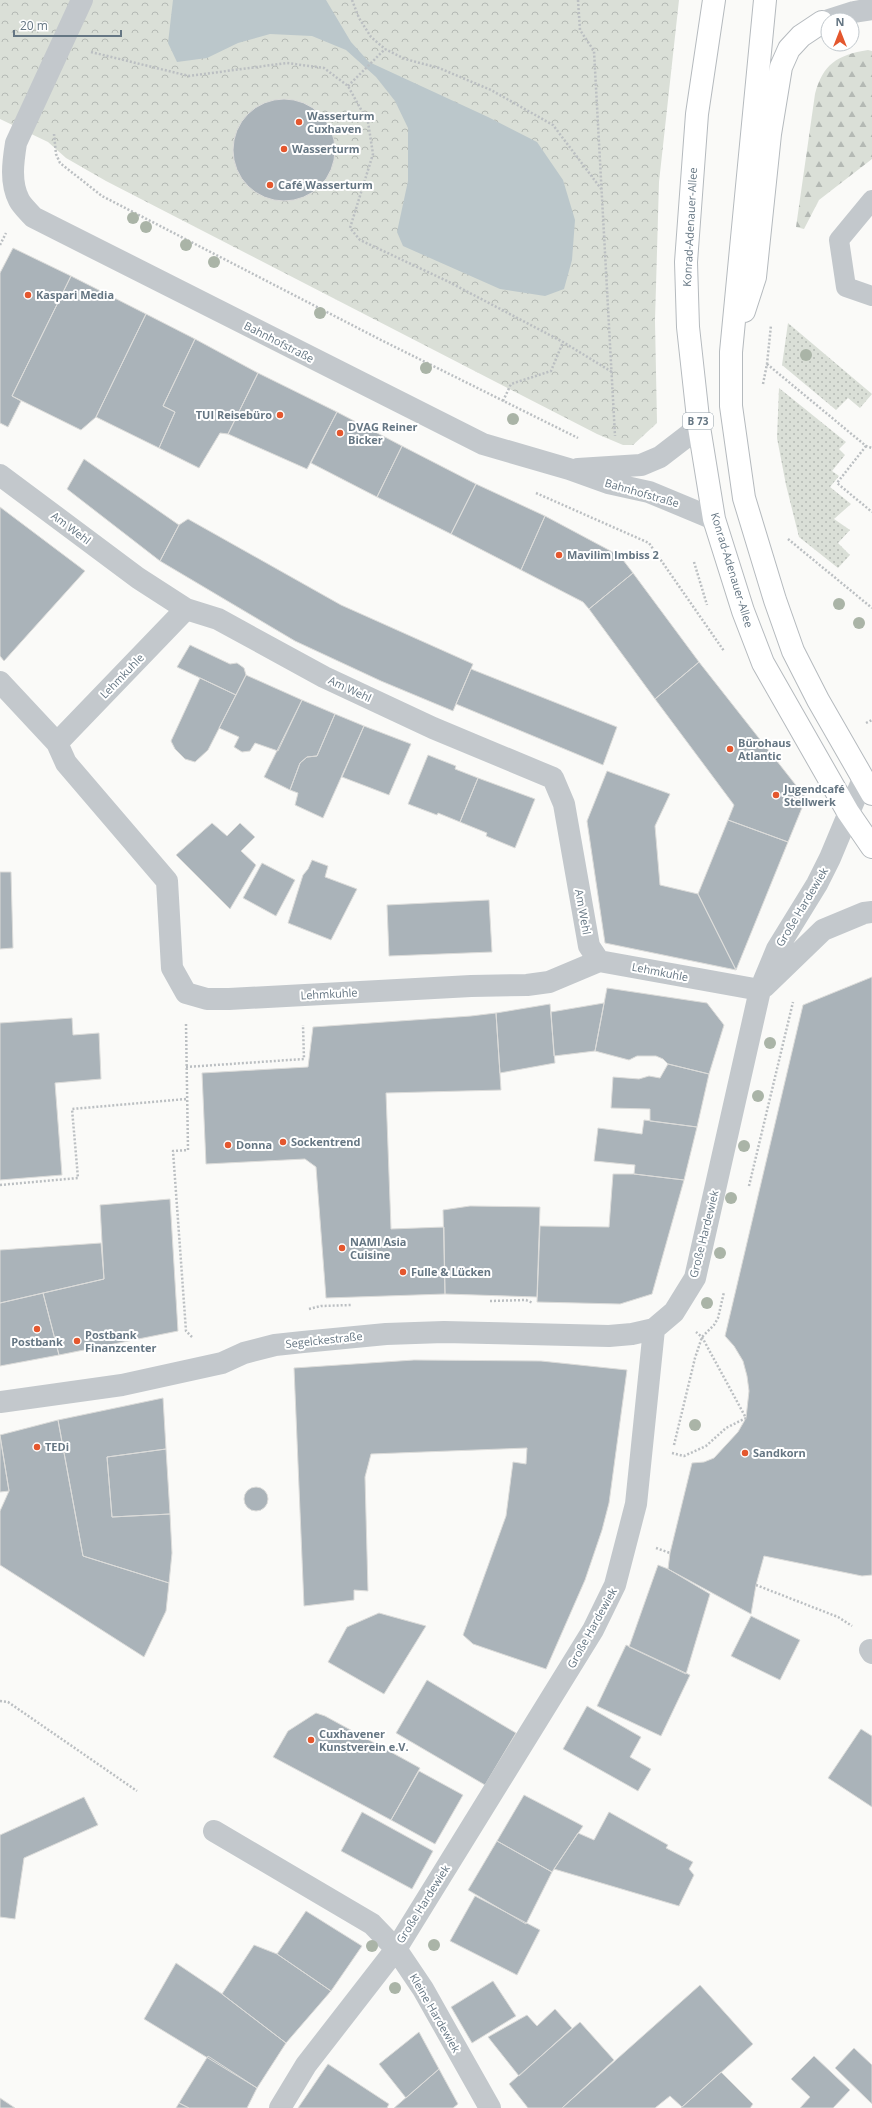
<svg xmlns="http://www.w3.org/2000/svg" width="872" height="2108" viewBox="0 0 872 2108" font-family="'Open Sans',sans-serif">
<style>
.grass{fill:url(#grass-dots)}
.forest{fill:url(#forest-firs)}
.park{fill:url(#park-crowns)}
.water{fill:#bbc7cb}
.building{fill:#aab3b9;stroke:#dcdcda}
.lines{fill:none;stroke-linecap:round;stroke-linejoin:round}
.primary-casing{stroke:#b5babe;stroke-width:24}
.path{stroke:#bbbfc2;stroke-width:2.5;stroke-dasharray:2 2;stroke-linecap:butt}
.lane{stroke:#c3c8cc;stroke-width:20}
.street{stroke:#c3c8cc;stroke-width:22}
.primary{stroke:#fff;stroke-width:22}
.tree{fill:#aab4a7}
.poi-dot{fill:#e4572e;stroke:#fff;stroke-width:1.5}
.labels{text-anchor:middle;stroke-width:4;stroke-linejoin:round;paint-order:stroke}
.shield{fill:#fff;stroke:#939fa8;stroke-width:1}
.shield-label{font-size:10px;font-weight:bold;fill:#657683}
.poi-label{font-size:11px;font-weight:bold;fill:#657683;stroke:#fff;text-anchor:start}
.street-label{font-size:11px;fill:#657683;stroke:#fff}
</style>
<defs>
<pattern id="grass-dots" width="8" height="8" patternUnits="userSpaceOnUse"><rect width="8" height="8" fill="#dadfd7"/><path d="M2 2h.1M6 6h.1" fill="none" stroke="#b4b9b4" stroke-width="1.8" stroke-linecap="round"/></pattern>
<pattern id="forest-firs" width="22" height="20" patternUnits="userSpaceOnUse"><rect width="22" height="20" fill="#dadfd7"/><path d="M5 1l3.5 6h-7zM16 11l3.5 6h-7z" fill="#b4b9b4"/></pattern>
<pattern id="park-crowns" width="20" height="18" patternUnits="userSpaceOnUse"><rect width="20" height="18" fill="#dadfd7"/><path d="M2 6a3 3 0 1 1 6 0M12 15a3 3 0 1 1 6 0" fill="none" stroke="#b4b9b4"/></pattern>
</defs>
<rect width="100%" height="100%" fill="#fafaf8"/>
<path class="grass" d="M788,323l84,71 -12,14 -12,-10 -12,12 -54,-45z
M779,388l67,54 -7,7 6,6 -13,16 7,5 -9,11 21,17 -17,15 16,11 -12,13 12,12 -12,13 -39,-31 -13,-52 -9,-47z"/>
<path class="forest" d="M868,50l4,1v108l-53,41 -15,29 -8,-2 19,-133c8,-30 22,-39 53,-44z"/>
<path class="park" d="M0,0h679l-20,182 -4,139 2,102 -24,22h-10l-26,-11 -491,-253 -40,-23 -18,-16 -48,-23z"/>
<path class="water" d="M173,0h153l25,42 18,20 119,55 49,25 26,38 12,40 -3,40 -8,29 -19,7 -45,-7 -97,-43 -6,-14 11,-51v-53l-13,-27 -19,-24 -30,-27 -34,-14 -42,-2 -32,9 -31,15 -30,4 -9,-19z"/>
<path class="building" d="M233 150a51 51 0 1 1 102 0a51 51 0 1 1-102 0Z
M13,248l58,28 -59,120 9,5 -13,26 -8,-4v-150z
M71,276l75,38 -50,103 -15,13 -69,-34z
M146,314l49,25 -32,67 12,6 -16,36 -63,-31z
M195,339l63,34 -30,61 -8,-1 -21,35 -40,-20 16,-36 -12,-6z
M258,373l79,39 -30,57 -79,-35z
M337,412l65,34 -25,51 -66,-34z
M402,446l74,38 -25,50 -74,-37z
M84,459l95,66 -19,36 -93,-72z
M476,484l69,32 -24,54 -70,-36z
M0,507l85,64 -81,90 -4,-5z
M545,516l75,40 13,17 -44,36 -6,-7 -62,-32z
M188,519l153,86 132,59 -20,47 -72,-30 -86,-40 -135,-80 19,-36z
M633,573l66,89 -44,37 -66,-90z
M190,645l40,19 7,-1 7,5 2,7 -10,20 -59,-28z
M699,662l107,136 -18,44 -60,-22 6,-15 -79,-106z
M471,669l146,58 -14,38 -147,-61z
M246,675l56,25 -24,51 -23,-8 -5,8 -8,1 -8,-5 5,-10 -20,-9z
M200,678l36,17 -28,55 -13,12 -10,-3 -10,-10 -4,-8z
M302,700l33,14 -18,42 -10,1 -7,6 -10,27 -26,-13z
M335,714l29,12 -41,92 -28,-13 3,-12 -8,-3 10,-27 7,-6 10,-1z
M364,726l47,18 -22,51 -47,-18z
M428,755l28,11 -1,3 23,9 -18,44 -22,-9 -1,2 -29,-11z
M607,771l63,23 -15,32 5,59 38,9 38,76 -131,-27 -18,-122z
M478,778l57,21 -20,49 -29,-12 1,-3 -27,-11z
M728,820l60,22 -52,128 -38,-76z
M212,823l15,13 13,-13 15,14 -14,14 15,14 -26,44 -54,-54z
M312,860l16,6 -3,11 32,12 -26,51 -43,-17 15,-48 5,-6z
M262,863l33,17 -19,36 -33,-18z
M0,872h11l2,76 -13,1z
M489,900l3,52 -103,4 -2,-51z
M872,977v598l-10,1 -98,-20 -8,29 -5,29 -83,-45 2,-16 22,-90 12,-1 10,-4 24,-26 8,-14 3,-27 -2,-15 -4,-15 -9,-15 -9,-10 78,-331z
M607,988l100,15 17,22 -15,49 -41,-10 -5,-5 -7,-3h-19l-8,4 -34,-9z
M604,1003l-9,48 -41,5 -3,-44z
M550,1004l5,59 -55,10 -4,-60z
M496,1013l5,77 -115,3 5,136 53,-2 1,67 -119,4 -10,-131 -11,-8 -99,5 -4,-91 106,-6 5,-40 158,-11z
M72,1018l1,17 26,-2 2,46 -46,4 7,92 -62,5v-157z
M668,1064l41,10 -12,53 -47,-6v-12l-39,-1 2,-31 26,2 10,-3 11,2z
M644,1120l53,7 -13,53 -50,-6 1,-9 -41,-4 4,-33 44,6z
M613,1174h21l50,6 -32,114 -32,10 -83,-2 3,-76 69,1z
M170,1199l8,132 -119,24 -16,-62 61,-14 -4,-74z
M470,1206l70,1 -3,90 -92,-3 -2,-84z
M101,1243l3,36 -104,24v-53z
M43,1293l16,62 -59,11v-63z
M414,1360l127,1 86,9 -18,133 -7,27 -17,50 -39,89 -73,-25 -10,-9 43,-119 7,-54 13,2 1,-16 -156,6 -6,23 3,114 -14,-1v10l-50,6 -10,-238z
M163,1398l3,51 -59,8 5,60 58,-3 2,39 -3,30 -86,-27 -25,-136z
M58,1420l25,136 86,27 -3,28 -22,46 -144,-92v-54l9,-20 -9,-56z
M0,1436l9,55 -9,1z
M166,1449l4,65 -58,3 -5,-60z
M244 1499a12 12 0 1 1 24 0a12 12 0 1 1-24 0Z
M658,1565l10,4 42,25 -24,80 -57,-27z
M379,1613l47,13 -42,68 -56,-32 19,-35z
M751,1616l49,24 -20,40 -49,-24z
M626,1645l64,30 -29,61 -64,-30z
M427,1680l89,53 -31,52 -89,-52z
M587,1706l54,31 -11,20 21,12 -13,22 -75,-42z
M316,1713l9,3 95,52 -29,52 -118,-63 15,-26z
M861,1729l11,7v71l-44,-29z
M419,1771l44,24 -28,49 -44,-24z
M524,1795l59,31 -31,46 -55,-31z
M84,1797l14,28 -74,33 -9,61 -15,-2v-82z
M362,1812l71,39 -21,38 -71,-38z
M609,1812l59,33 -2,3 27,14 -4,7 5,6 -15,31 -125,-37 24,-36 16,7z
M497,1841l55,31 -26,52 -58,-34z
M475,1896l65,34 -23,45 -67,-34z
M306,1911l56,35 -31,45 -54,-37z
M254,1945l23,9 54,37 -45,52 -64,-49z
M176,1963l46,31 64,49 -29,45 -113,-69z
M493,1981l23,35 -44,27 -21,-36z
M700,1985l53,59 -71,63 -12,-11 -15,12h-93z
M555,2009l17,19 -53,48 -31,-39 39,-22 10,11z
M580,2022l34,38 -52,48h-34l-19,-24z
M419,2032l20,37 -33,29 -27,-34z
M854,2048l18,17v39l-37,-36z
M208,2056l49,32 -10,20h-58l-10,-5z
M814,2056l36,34 -17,18h-33l10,-11 -19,-18z
M328,2064l61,40 -2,4h-89z
M439,2069l19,35 -5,4h-59z
M721,2072l32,32 -3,4h-69z
M0,2098l15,10h-15z
M179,2103l10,5h-13z"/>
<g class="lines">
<defs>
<path id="primary" d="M714,0l-17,114 -11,148 2,65 11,100 15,92 29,92 20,52 85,149 24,35
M765,0l-34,352v54l13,92 31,102 18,51 25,49 54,94
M744,311l11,-34 15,-143 11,-67 8,-18 12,-13 21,-14"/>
</defs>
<use href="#primary" class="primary-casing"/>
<path class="path" d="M352,0l7,18 12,19 14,12 20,10 34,9 52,22 62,35 49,65
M578,0l2,30 14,21 21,385
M91,52l98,24 98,-13 37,5 24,18 20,36 5,32 -23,74 10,12 87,41 116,61 49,30
M348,86l37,-37
M54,134l2,20 4,9 42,33 279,144 197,98
M0,245l6,-12
M767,364l99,82 6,2
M763,384l4,-20 4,-39
M503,401l8,-17 40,-13 12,-29
M866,446l-29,37 35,29
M536,493l113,50 75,108
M788,539l84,69
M694,562l13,43
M866,723l6,-3
M186,1024l2,126 -15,1 13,180 7,7
M186,1067l118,-8 -1,-34
M0,1185l78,-7 -6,-69 114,-10
M749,1186l44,-184
M490,1301l36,-1 7,3
M309,1309l12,-3 31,-1
M674,1445l21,-87 7,-21 12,-12 4,-7 6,-26
M672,1453l12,3 22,-10 20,-18 20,-10 -44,-81 -6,-5
M656,1548l14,5
M756,1585l82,32 14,9
M0,1701l8,1 129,89"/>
<path class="lane" d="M872,200l-33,40 7,47 26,9"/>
<path class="street" d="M82,0l-66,143c-3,19 -6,39 3,57 3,6 10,12 14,17l450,227 86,25 39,14 41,9 65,27
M829,20l25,-8 18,-3
M578,469l63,-4 19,-8 39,-30
M0,475l138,103 48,31 32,10 106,58 109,51 120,50 11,26 25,142 10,15
M186,609l-129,134 9,20 101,118 5,87 14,25 21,6h22l242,-13 56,-1 22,-3 50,-21 161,29
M0,682l57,61
M764,987l59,-57 41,-17 8,-1
M0,1402l122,-17 100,-22 22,-10 31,-8 28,-3 83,-8 58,-2 165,4 23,-2 22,-5
M870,1650l2,3
M214,1831l158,93 24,25 27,40 67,119
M280,2108l26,-43 90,-116 197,-319 22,-45 21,-81 18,-175 20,-17 21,-34 65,-288 17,-41 40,-65 13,-26 33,-79"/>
<use href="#primary" class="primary"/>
</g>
<g class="tree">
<circle cx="133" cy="218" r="6"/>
<circle cx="146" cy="227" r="6"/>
<circle cx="186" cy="245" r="6"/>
<circle cx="214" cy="262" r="6"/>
<circle cx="320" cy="313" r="6"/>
<circle cx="806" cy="355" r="6"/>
<circle cx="426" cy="368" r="6"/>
<circle cx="513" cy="419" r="6"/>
<circle cx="839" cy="604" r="6"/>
<circle cx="859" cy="623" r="6"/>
<circle cx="770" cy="1043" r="6"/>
<circle cx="758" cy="1096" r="6"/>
<circle cx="744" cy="1146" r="6"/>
<circle cx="731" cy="1198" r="6"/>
<circle cx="720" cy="1253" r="6"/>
<circle cx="707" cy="1303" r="6"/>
<circle cx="695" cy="1425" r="6"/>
<circle cx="434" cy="1945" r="6"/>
<circle cx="372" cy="1946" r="6"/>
<circle cx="395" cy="1988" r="6"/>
</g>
<g class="poi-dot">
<circle cx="299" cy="122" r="4"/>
<circle cx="284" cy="149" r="4"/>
<circle cx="270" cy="185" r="4"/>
<circle cx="28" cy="295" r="4"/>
<circle cx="280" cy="415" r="4"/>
<circle cx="340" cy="433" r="4"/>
<circle cx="559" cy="555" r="4"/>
<circle cx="730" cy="749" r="4"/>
<circle cx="776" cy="795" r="4"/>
<circle cx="283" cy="1142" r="4"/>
<circle cx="228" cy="1145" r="4"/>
<circle cx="342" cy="1248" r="4"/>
<circle cx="403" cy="1272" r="4"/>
<circle cx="37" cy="1329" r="4"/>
<circle cx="77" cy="1341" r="4"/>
<circle cx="37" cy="1447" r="4"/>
<circle cx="745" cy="1453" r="4"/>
<circle cx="311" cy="1740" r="4"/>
</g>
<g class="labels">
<rect class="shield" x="683" y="413" width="30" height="16" rx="3"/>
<g class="shield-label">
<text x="698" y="425">B 73</text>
</g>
<g class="poi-label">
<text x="307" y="120">Wasserturm<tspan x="307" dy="13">Cuxhaven</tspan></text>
<text x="292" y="153">Wasserturm</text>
<text x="278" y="189">Café Wasserturm</text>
<text x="36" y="299">Kaspari Media</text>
<text x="272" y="419" text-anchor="end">TUI Reisebüro</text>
<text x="348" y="431">DVAG Reiner<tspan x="348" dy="13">Bicker</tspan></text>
<text x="567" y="559">Mavilim Imbiss 2</text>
<text x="738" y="747">Bürohaus<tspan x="738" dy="13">Atlantic</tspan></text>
<text x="784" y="793">Jugendcafé<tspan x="784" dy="13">Stellwerk</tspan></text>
<text x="291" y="1146">Sockentrend</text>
<text x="236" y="1149">Donna</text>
<text x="350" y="1246">NAMI Asia<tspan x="350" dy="13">Cuisine</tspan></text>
<text x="411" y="1276">Fulle &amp; Lücken</text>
<text x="85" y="1339">Postbank<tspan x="85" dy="13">Finanzcenter</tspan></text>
<text x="37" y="1346" text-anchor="middle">Postbank</text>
<text x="45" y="1451">TEDi</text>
<text x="753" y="1457">Sandkorn</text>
<text x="319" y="1738">Cuxhavener<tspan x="319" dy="13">Kunstverein e.V.</tspan></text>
</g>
<g class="street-label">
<text transform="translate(690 227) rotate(-87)" y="4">Konrad-Adenauer-Allee</text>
<text transform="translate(279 342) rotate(27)" y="4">Bahnhofstraße</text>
<text transform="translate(642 493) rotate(16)" y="4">Bahnhofstraße</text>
<text transform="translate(71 528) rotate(37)" y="4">Am Wehl</text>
<text transform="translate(732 570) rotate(73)" y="4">Konrad-Adenauer-Allee</text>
<text transform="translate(122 676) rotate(-46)" y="4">Lehmkuhle</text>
<text transform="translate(350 689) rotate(25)" y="4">Am Wehl</text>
<text transform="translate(802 907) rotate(-59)" y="4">Große Hardewiek</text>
<text transform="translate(583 912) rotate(80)" y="4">Am Wehl</text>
<text transform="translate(660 972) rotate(11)" y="4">Lehmkuhle</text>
<text transform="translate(329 994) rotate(-3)" y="4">Lehmkuhle</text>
<text transform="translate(704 1234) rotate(-76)" y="4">Große Hardewiek</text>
<text transform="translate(324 1340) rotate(-6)" y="4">Segelckestraße</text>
<text transform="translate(592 1628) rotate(-61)" y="4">Große Hardewiek</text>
<text transform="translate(423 1904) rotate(-58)" y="4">Große Hardewiek</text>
<text transform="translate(435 2013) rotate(60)" y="4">Kleine Hardewiek</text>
</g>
</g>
<g transform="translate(840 32)"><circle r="19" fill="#ffffff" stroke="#c1c8cd"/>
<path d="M0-3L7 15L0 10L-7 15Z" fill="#e4572e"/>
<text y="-6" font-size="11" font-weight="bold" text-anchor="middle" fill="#657683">N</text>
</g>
<path d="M14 30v6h107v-6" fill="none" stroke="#657683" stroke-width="2"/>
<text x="20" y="30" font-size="12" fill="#657683" stroke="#ffffff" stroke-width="3" paint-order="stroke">20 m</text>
</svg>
